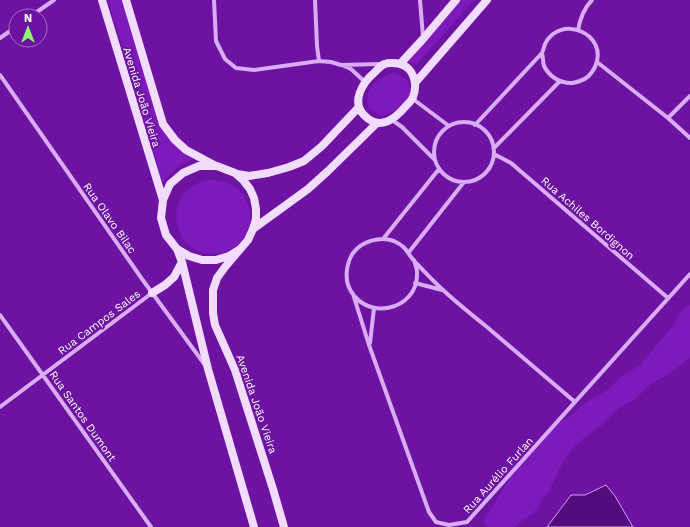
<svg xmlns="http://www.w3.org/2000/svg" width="690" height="527" viewBox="0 0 690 527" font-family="'Work Sans',sans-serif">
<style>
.green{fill:#7e1abb}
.water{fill:#540b7d;stroke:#d49ef8}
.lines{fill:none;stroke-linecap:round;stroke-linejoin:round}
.street{stroke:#d9acf5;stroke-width:4}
.secondary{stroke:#f1dcfd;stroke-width:8}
.labels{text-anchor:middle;stroke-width:4;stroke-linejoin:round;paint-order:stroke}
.street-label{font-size:11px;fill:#fff;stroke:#6d13a1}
</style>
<rect width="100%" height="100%" fill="#6d13a1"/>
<path class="green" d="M108,0h14l31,105c9,20 23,40 40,54l-13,6 -11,10 -6,8z
M460,0h14l-58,65 -9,-5z
M394,72l12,7 5,9c-1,4 -1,7 -3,10 -5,10 -17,16 -27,18l-12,-7c-6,-21 7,-29 25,-37z
M176 217a37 37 0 1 1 74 0a37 37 0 1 1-74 0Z
M690,305v53l-20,15 -19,11 -15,14 -18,11 -15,15 -19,14 -15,14 -11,19 -8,18 -15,22 -21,16h-26l-5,-5 34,-56 30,-36 23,-14 18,-15 19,-11 15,-14 18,-11 31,-37 11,-18z"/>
<path class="water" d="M606,485l9,11 18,31h-86l24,-32h14z"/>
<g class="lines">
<path class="street" d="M214,0l2,41 9,18 11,9 18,2 65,-9 12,1 10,3 40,-1
M315,0l2,46 2,15
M420,0l3,37
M31,16l23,-16
M578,30c2,-11 6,-22 14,-30
M0,38l16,-11
M597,62l71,56 22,20
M342,65l9,4 14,13
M0,75l142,204 63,86
M413,99l36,27
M668,118l22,-22
M392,120l10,7 33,33
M434 152a30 30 0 1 1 60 0a30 30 0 1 1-60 0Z
M475,125l67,-72c1,-2 2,-6 3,-9 15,-31 65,-10 50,23 -3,6 -8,12 -15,14 -3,1 -6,2 -9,2 -12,0 -22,-7 -27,-17 -1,-4 -1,-9 -2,-13
M494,148l66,-67
M494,154l17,9 157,135
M383,239l56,-70
M409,252l55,-70
M414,260c1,4 3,8 3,12 2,40 -55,51 -69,13 -3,-10 -1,-23 5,-32 9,-12 27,-17 41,-12 13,6 13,12 21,21 9,9 18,19 28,28 14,13 29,25 44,37 29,25 59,50 88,75
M415,283l27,7
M353,294l16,51 60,167 7,10 13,3 18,-3 223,-248
M0,315l151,212
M370,343l4,-35
M0,407l152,-114"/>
<path class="secondary" d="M102,0l61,200
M126,0l37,124 12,16 11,10 30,16
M391,63c3,0 6,0 9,1 14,4 18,20 13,33 -1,3 -4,6 -7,9 -11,13 -26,25 -41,10 -15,-14 -2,-34 10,-44 3,-3 6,-7 10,-8 2,-1 4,-1 6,-1z
M400,64l23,-25 33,-39
M415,83l72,-83
M237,174l12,2 19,-3 21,-6 15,-6 18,-15 37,-39
M253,229l55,-40 20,-18 49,-48
M177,249l5,13 26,107 46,158
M240,249l-11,7 -13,4h-14l-13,-4 -12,-7 -11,-14 -5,-17 2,-18 7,-16 13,-11 16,-7h18l18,7 8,7 7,9 4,9 2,11v10l-3,10 -5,11 -23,27 -8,11 -4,12v23l2,12 20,45 38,119 11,38
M152,293l13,-8 9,-8 8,-15"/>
</g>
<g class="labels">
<g class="street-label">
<text transform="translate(142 97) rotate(73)" y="4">Avenida João Vieira</text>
<text transform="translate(110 218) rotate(55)" y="4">Rua Olavo Bilac</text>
<text transform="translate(588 218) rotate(41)" y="4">Rua Achiles Bordignon</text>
<text transform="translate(99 322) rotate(-37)" y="4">Rua Campos Sales</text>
<text transform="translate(257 404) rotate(71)" y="4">Avenida João Vieira</text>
<text transform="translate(83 416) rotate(55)" y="4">Rua Santos Dumont</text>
<text transform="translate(498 475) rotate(-48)" y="4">Rua Aurélio Furlan</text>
</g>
</g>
<g transform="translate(28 28)"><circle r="19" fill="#6d13a1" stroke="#a771c7"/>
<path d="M0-3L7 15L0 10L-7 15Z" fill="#8fff70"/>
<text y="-6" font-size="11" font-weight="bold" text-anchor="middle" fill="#ffffff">N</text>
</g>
</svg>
